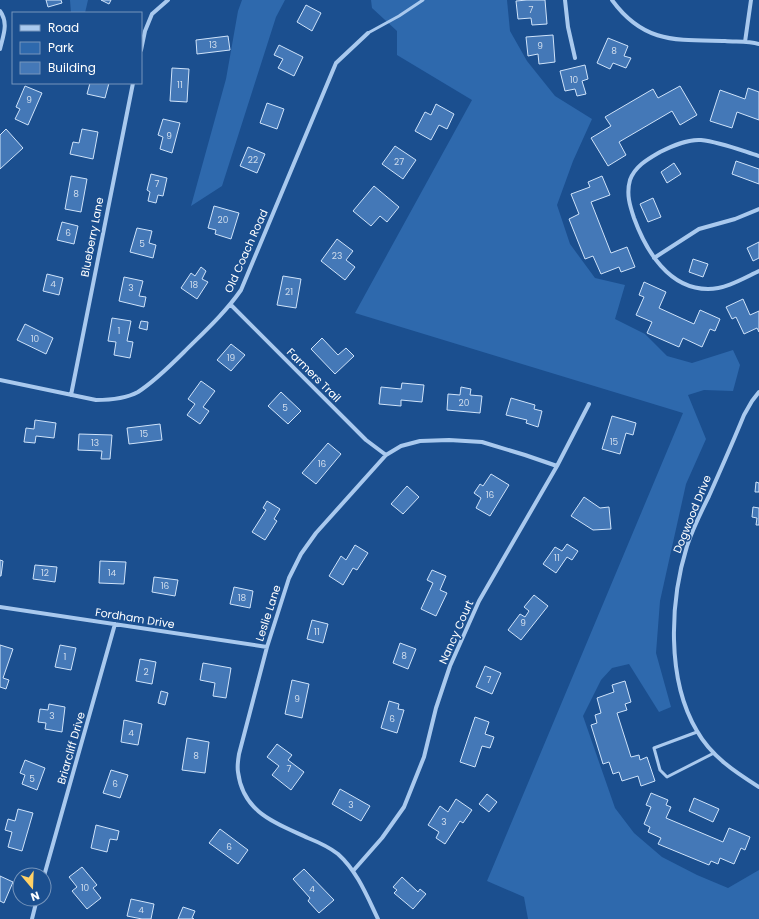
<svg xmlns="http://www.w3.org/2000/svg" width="759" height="919" viewBox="0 0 759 919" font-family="Poppins,sans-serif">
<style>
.green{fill:#2e69ad}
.building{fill:#4478b7;stroke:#cfe3fa}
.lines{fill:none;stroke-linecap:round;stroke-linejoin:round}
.service{stroke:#a9c9ee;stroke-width:3}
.minor{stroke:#a9c9ee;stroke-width:4}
.labels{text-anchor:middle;stroke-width:3;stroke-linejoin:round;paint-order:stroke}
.number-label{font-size:9px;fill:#d0dded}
.street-label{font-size:11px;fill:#fff;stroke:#1b4f8f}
</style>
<rect width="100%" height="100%" fill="#1b4f8f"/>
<path class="green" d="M70,0h18l-3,13h-14z
M242,0h43l-9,17 -54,169 -31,20 35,-127 12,-68z
M371,0h136l3,31 17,30 28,35 37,23 -19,42 -16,44 13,39 25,34 30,7 -10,34 30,15 22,22 25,7 41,-13 7,15 -7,26 -29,-1 -16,5 18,44 -20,45 -26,117 -4,52 15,54 -12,5 -30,-48 -17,4 -11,12 -18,36 32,92 19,25 28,24 35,18 31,13 31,-18v49h-231l-4,-22 -37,-16 196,-468 -328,-100 117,-213 -75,-45v-24l-25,-23z"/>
<path class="building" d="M46,0h15l1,3 -14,4z
M101,0h10l-2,4z
M527,0h18l2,24 -15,1 -1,-7 -13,1 -2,-18z
M306,5l15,8 -9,18 -15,-9z
M553,35l2,27 -16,2 -1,-10 -10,2 -2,-19z
M228,36l2,14 -33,4 -1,-14z
M608,38l20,8 -4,10 7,2 -5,10 -13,-5 -3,6 -13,-6z
M279,45l24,12 -9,19 -16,-8 5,-9 -9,-4z
M585,65l3,14 -6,2 4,13 -9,2 -2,-7 -10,2 -5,-20z
M172,68l17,1 -2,33 -17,-1z
M90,83h19l-4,15 -18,-4z
M25,86l17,7 -14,32 -13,-6 5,-10 -4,-2z
M680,86l17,29 -17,10 -8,-14 -53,31 7,13 -18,11 -17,-28 20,-12 -6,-9 48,-28 5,9z
M748,88l11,4v28l-22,-8 -5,16 -22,-7 10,-31 25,9z
M267,103l17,6 -7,20 -17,-6z
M436,104l18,10 -7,15 -8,-4 -8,15 -16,-9 10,-19 6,3z
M163,119l17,4 -8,30 -12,-4 3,-12 -5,-2z
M6,129l17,19 -23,21v-34z
M82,129l16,3 -5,27 -23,-5 3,-12 6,1z
M395,146l21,14 -13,19 -21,-15z
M248,147l17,7 -8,19 -17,-7z
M736,161l23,8v15l-27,-10z
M674,163l7,11 -14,9 -6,-11z
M151,174l16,4 -4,18 -5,-1 -2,8 -8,-2 2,-9 -3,-2z
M71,176l16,3 -6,33 -16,-3z
M602,176l8,19 -19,7 20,51 16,-6 8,20 -14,5 -2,-5 -18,7 -8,-18 -8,3 -16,-40 10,-5 -8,-20 19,-7 -2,-5z
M374,186l25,21 -12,15 -7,-6 -9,10 -18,-15z
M653,198l8,19 -13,5 -8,-18z
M214,206l25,7 -8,26 -16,-5 1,-4 -8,-2z
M62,222l16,4 -4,18 -17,-4z
M137,228l15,3 -3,12 7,2 -3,13 -23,-6z
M337,239l16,12 -7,9 9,7 -10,13 -24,-19z
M759,242v16l-6,3 -6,-13z
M693,259l15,5 -5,13 -14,-5z
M201,267l5,4 -4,8 6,3 -11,17 -16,-11 10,-15 4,3z
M47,274l16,4 -4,17 -16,-4z
M283,276l18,3 -5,29 -19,-3z
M124,277l19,4 -4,15 7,1 -2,10 -25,-6z
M644,282l22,10 -7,16 35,16 6,-14 20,9 -5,12 -5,-2 -8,18 -19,-9 -4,9 -32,-14 5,-11 -16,-7 8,-18 -5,-2z
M743,299l7,16 9,-4v21l-2,-4 -13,6 -8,-17 -4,2 -6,-12z
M112,318l19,3 -4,20 6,1 -3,16 -16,-3 2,-13 -8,-1z
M141,321l7,1 -1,8 -8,-2z
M25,324l28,14 -7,16 -29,-14z
M322,338l16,17 8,-7 8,8 -19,18 -24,-25z
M231,344l14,11 -14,16 -14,-11z
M201,381l14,10 -12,16 6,4 -9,13 -13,-9 8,-11 -7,-5z
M402,383l22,2 -2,17 -21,-2v6l-22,-2 2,-17 20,2z
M461,387l10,2 -1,6 12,1 -2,17 -33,-3 1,-16 12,1z
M281,392l20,19 -13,13 -20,-18z
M511,398l24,7 -1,4 8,2 -4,16 -12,-4 1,-3 -21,-5z
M612,416l24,7 -3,12 -7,-2 -6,21 -18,-5z
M35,420l21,3 -2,15 -18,-2 -1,7 -11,-1 2,-14 8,1z
M160,424l2,16 -33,4 -2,-16z
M79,434l33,1 -2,24h-9l1,-8 -24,-1z
M328,443l13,11 -25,30 -14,-11z
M491,474l18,11 -19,31 -14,-8 5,-10 -7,-5 6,-9 3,2z
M756,482l3,1v9h-4z
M407,486l12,11 -16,17 -12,-10z
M584,497l16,11 9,-1 2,22 -18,1 -22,-14z
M267,501l13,8 -6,10 3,2 -12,19 -13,-8 14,-22 -3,-2z
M753,507l6,1v17h-3l1,-7 -5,-1z
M567,544l11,7 -6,9 -5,-3 -11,16 -13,-9 12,-17 7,4z
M355,545l13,8 -11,17 -4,-2 -10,17 -14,-9 12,-20 5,4z
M0,560l3,1 -2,15h-1z
M100,561l26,1 -2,22 -25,-1z
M35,565l22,2 -2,15 -22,-3z
M432,570l14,6 -6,14 7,3 -11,23 -15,-7 12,-26 -6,-3z
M154,577l24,3 -3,16 -23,-4z
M234,587l19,4 -3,17 -20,-4z
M534,595l14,11 -27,34 -13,-10 12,-16 5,3 4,-6 -5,-4z
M312,620l16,4 -5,19 -16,-4z
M400,643l16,6 -8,20 -15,-6z
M0,645l13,4 -10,29 6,2 -3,9 -6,-2z
M60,645l16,3 -5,22 -16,-3z
M140,659l16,3 -4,22 -16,-3z
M203,663l28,5 -5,30 -13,-2 2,-13 -15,-3z
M485,666l16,7 -9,21 -16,-7z
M292,680l17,4 -7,34 -17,-4z
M625,681l6,21 -6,2 2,6 -10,3 14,44 8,-2 1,5 7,-3 8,24 -14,5 -3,-10 -16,5 -3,-9 -6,2 -4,-12 -6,2 -12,-39 6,-2 -2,-8 6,-2 -4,-15 17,-6 -2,-7z
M161,691l7,2 -3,12 -7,-2z
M389,701l10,3 -1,5 6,1 -7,23 -16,-5z
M49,704l16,3 -3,25 -17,-3 1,-6 -8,-1 2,-13 8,1z
M475,717l14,5 -4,12 9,3 -4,11 -8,-2 -7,21 -15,-5z
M124,720l18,4 -4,21 -17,-3z
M187,738l22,4 -4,31 -23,-3z
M277,744l15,11 -4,5 16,12 -13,18 -19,-15 7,-9 -12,-9z
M25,760l20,8 -8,22 -15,-6 3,-9 -5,-2z
M111,770l17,5 -8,23 -17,-5z
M340,789l30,17 -9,15 -29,-17z
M651,793l17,7 -2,5 5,2 -5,11 57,24 6,-14 21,9 -5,13 -4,-2 -7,16 -14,-6 -2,6 -7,-3 -2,4 -51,-21 3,-6 -13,-6 2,-5 -6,-3 7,-17 -5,-2z
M487,794l10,8 -8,10 -10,-8z
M694,798l25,11 -6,13 -24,-11z
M456,799l16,11 -9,13 -3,-2 -15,23 -9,-6 3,-6 -11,-7 12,-19 8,6z
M18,809l15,4 -11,38 -14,-4 4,-15 -7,-2 3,-11 7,2z
M96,825l23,6 -2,9 -7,-1 -3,13 -16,-4z
M220,829l28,21 -10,14 -29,-21z
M82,867l15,18 -4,3 8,10 -14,11 -15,-18 5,-4 -8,-10z
M304,869l30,31 -15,13 -11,-12 2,-3 -17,-19z
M0,876l13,6 -9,21 -4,-2z
M402,877l16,15 2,-3 6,5 -13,15 -19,-16 3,-3 -4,-3z
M131,899l23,5 -3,15h-9l-15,-3z
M183,907l12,4 -3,7 2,1h-16z"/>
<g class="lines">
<path class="service" d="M368,33l31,-17 24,-16
M697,732l-43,16 6,22 7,7 47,-24"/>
<path class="minor" d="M565,0l3,27 7,31
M612,0c32,44 65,40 113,41 11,1 23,0 34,3
M0,11c9,12 3,25 0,38
M745,42l6,-42
M141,50l4,-19 7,-17 16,-14
M759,156c-19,-6 -39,-14 -58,-16 -14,-1 -29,6 -41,12 -12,7 -25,14 -30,28 -4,14 0,26 4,38 12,33 35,71 74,71 18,0 36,-11 51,-18
M654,258l45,-29 36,-10 24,-10
M231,305l135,135 20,15
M0,380l96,20c14,0 29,-1 42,-8 17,-11 32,-26 46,-40 20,-20 41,-39 57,-62l95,-227 32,-30
M759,392l-7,9 -8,14c-11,27 -23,54 -35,81 -8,16 -16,32 -22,50 -17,55 -21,133 10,185 14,25 38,41 62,56
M71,395l62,-312
M0,607l267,40
M353,871l29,-33 22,-31 20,-50 12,-49 14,-42 29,-65 78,-135 32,-62
M44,876l71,-252
M32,919l5,-20
M378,919c-11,-23 -21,-48 -40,-65 -9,-7 -20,-12 -30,-16 -32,-15 -65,-25 -70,-66 -1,-6 0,-12 1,-18l28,-107 22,-69 12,-24 15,-21 70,-78 15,-9 19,-5 29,-1 33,2 43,13 32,11"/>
</g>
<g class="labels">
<g class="number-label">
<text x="531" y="13">7</text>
<text x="213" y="48">13</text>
<text x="540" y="49">9</text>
<text x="614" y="54">8</text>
<text x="574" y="83">10</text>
<text x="180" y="88">11</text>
<text x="29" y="103">9</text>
<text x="169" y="139">9</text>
<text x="253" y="163">22</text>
<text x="399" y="165">27</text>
<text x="157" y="187">7</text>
<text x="76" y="197">8</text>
<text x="223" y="223">20</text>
<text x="68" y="236">6</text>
<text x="142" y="247">5</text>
<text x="337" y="259">23</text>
<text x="53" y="287">4</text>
<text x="194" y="288">18</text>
<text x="131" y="291">3</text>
<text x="289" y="295">21</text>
<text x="119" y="334">1</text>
<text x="35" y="342">10</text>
<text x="231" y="361">19</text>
<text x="464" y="406">20</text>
<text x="285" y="411">5</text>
<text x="144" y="437">15</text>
<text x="614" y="445">15</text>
<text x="95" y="446">13</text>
<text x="322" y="467">16</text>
<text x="490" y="498">16</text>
<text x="557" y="561">11</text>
<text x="45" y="576">12</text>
<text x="112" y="576">14</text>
<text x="165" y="589">16</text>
<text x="242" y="601">18</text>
<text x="523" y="626">9</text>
<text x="317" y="635">11</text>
<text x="404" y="659">8</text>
<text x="65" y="660">1</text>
<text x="146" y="675">2</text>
<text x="489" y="683">7</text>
<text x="297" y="702">9</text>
<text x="52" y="719">3</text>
<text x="392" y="722">6</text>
<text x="131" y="736">4</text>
<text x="196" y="759">8</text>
<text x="289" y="772">7</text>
<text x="32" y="782">5</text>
<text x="115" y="787">6</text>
<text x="351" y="808">3</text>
<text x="444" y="825">3</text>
<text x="229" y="850">6</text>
<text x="85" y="891">10</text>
<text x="312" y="892">4</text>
<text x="141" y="913">4</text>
</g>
<g class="street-label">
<text transform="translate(92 237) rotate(-79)" y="4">Blueberry Lane</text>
<text transform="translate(246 251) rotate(-66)" y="4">Old Coach Road</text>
<text transform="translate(314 375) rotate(45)" y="4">Farmers Trail</text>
<text transform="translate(692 514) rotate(-68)" y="4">Dogwood Drive</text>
<text transform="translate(268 613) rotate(-72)" y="4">Leslie Lane</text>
<text transform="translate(135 618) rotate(9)" y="4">Fordham Drive</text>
<text transform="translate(456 632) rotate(-66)" y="4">Nancy Court</text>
<text transform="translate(71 748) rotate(-74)" y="4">Briarcliff Drive</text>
</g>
</g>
<rect x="12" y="12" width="130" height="72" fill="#1b4f8f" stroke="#7695bc"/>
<rect x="20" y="25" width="20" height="6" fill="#a9c9ee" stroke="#7695bc"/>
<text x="48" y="32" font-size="12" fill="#ffffff">Road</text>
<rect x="20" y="42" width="20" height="12" fill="#2e69ad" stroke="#7695bc"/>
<text x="48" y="52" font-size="12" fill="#ffffff">Park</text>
<rect x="20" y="62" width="20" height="12" fill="#4478b7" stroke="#7695bc"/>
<text x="48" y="72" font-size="12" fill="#ffffff">Building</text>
<g transform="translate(32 887) rotate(161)"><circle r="19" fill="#1b4f8f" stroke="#7695bc"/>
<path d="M0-3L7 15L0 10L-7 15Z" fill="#ffd166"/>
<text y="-6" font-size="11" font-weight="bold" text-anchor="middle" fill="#ffffff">N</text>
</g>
</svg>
